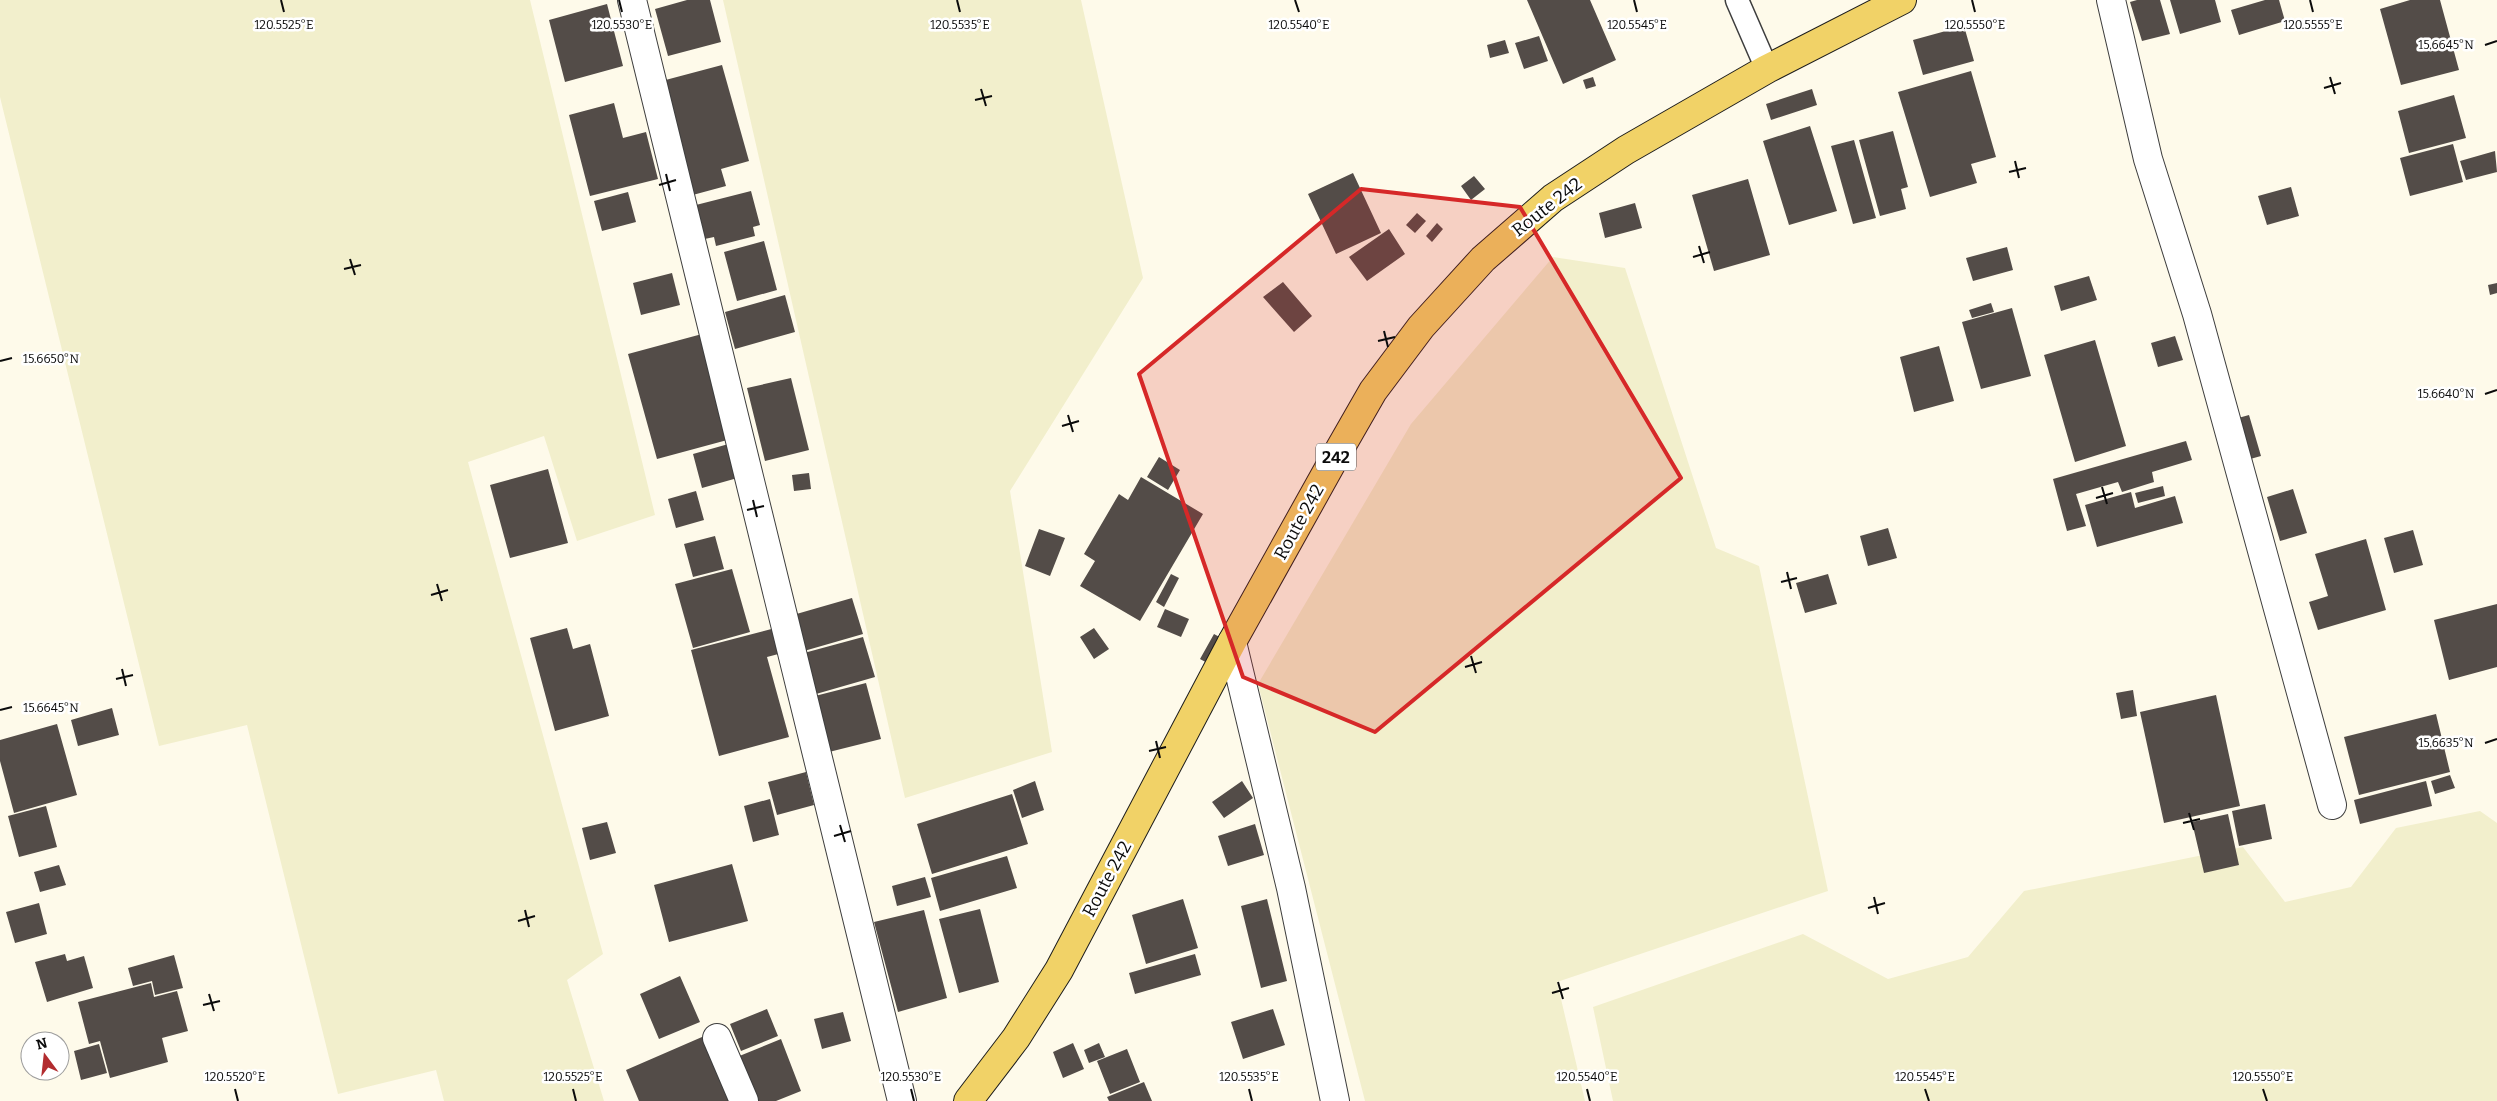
<svg xmlns="http://www.w3.org/2000/svg" width="2497" height="1101" viewBox="0 0 2497 1101" font-family="Bitter,serif">
<style>
.farmland{fill:#f2efcc}
.building{fill:#534c48}
.lines{fill:none;stroke-linecap:round;stroke-linejoin:round}
.service-casing{stroke:#3e3e3e;stroke-width:25}
.minor-casing{stroke:#3e3e3e;stroke-width:30}
.primary-casing{stroke:#1c1c1c;stroke-width:30}
.service{stroke:#fff;stroke-width:22}
.minor{stroke:#fff;stroke-width:28}
.primary{stroke:#f1d267;stroke-width:28}
.marked{fill:#d62828;fill-opacity:0.2;stroke:#d62828;stroke-width:4;stroke-linejoin:round}
.ticks{fill:none;stroke:#0b0b0b;stroke-width:2}
.labels{text-anchor:middle;stroke-width:5;stroke-linejoin:round;paint-order:stroke}
.shield{fill:#fff;stroke:#545454;stroke-width:1}
.shield-label{font-size:16px;font-weight:bold;fill:#0b0b0b}
.street-label{font-size:18px;fill:#0b0b0b;stroke:#fff}
.ticks-label{font-size:12px;text-anchor:middle;fill:#0b0b0b;stroke:#fff;stroke-width:5;stroke-linejoin:round;paint-order:stroke}
</style>
<rect width="100%" height="100%" fill="#fefaea"/>
<path class="farmland" d="M0,0h530l125,515 -78,26 -33,-105 -76,26 135,492 -36,26 37,121h-160l-8,-31 -98,24 -91,-369 -88,21 -159,-649z
M723,0h358l62,278 -133,213 42,261 -147,46z
M1553,257l72,11 91,280 43,18 69,325 -271,91 28,119h-220l-107,-417 153,-260z
M2480,811l17,12v278h-884l-20,-94 210,-73 85,45 80,-22 56,-66 219,-44 42,55 66,-15 45,-59z"/>
<path class="building" d="M687,0h23l11,42 -53,14 -13,-47z
M1527,0h63l26,60 -53,24z
M2137,0h23l10,34 -28,7 -12,-39z
M2170,0h45l6,22 -41,12z
M2265,0h14l6,21 -46,14 -8,-25z
M2410,0h30l19,70 -58,15 -21,-76z
M607,4l16,62 -58,16 -16,-62z
M1964,26l10,35 -51,14 -10,-35z
M1539,36l9,25 -24,8 -9,-26z
M1505,40l4,13 -19,5 -3,-13z
M722,65l27,96 -28,8 5,17 -37,10 -31,-114z
M1971,71l25,86 -25,7 6,19 -47,14 -32,-105z
M1593,77l3,9 -10,3 -3,-9z
M1812,89l5,16 -46,15 -5,-16z
M2454,95l12,43 -57,15 -11,-42z
M614,103l9,35 23,-6 12,47 -68,17 -21,-81z
M1810,126l27,85 -48,14 -26,-84z
M1893,131l15,56 -7,2 5,20 -26,7 -21,-76z
M1854,140l22,78 -23,6 -22,-78z
M2453,144l10,38 -53,14 -10,-38z
M2495,151l2,21 -31,8 -6,-19z
M1353,173l28,60 -45,21 -28,-60z
M1474,176l11,13 -14,11 -10,-14z
M1748,179l22,76 -56,16 -22,-76z
M2291,187l8,29 -32,9 -9,-29z
M751,191l9,34 -7,2 2,9 -39,10 -2,-9 -14,3 -8,-34z
M628,192l8,30 -34,9 -8,-30z
M1635,203l7,25 -37,10 -6,-25z
M1417,213l9,8 -11,12 -9,-8z
M1437,223l6,6 -11,13 -6,-6z
M1389,229l16,25 -38,27 -18,-24z
M764,241l13,49 -40,11 -13,-49z
M2007,247l6,23 -40,11 -7,-23z
M672,273l8,32 -39,10 -8,-32z
M2089,276l8,24 -36,11 -7,-25z
M1283,282l29,34 -18,16 -31,-35z
M2497,283v10l-7,2 -2,-10z
M785,295l10,37 -60,17 -10,-37z
M1991,303l3,9 -22,6 -3,-8z
M2012,308l19,68 -50,13 -19,-67z
M702,334l29,105 -74,20 -29,-105z
M2175,336l8,24 -25,7 -7,-24z
M2095,340l31,106 -51,16 -31,-107z
M1939,346l15,55 -40,11 -14,-55z
M791,378l18,72 -44,11 -18,-73z
M2249,415l12,41 -18,5 -12,-41z
M2186,441l6,19 -40,12 2,10 -32,10 -4,-10 -42,12 10,32 -19,5 -14,-52z
M732,443l9,34 -39,11 -9,-34z
M1159,457l21,13 -12,20 -21,-13z
M548,469l20,74 -58,15 -20,-73z
M809,473l2,16 -17,2 -2,-16z
M1141,477l62,37 -63,107 -60,-35 15,-25 -11,-7 35,-60 9,6z
M2163,486l2,10 -27,7 -3,-10z
M2293,489l14,44 -27,8 -13,-44z
M696,491l8,29 -28,8 -8,-29z
M2131,492l4,16 40,-12 8,27 -86,24 -12,-42z
M1888,528l9,30 -29,8 -8,-30z
M1039,529l26,9 -15,38 -25,-10z
M2413,530l10,35 -29,8 -10,-35z
M715,536l9,33 -31,8 -9,-33z
M2366,539l20,71 -68,20 -9,-28 19,-6 -13,-42z
M732,569l18,63 -57,16 -18,-64z
M1171,574l8,4 -15,29 -8,-5z
M1828,574l9,30 -32,9 -9,-30z
M852,598l11,36 -59,17 -11,-36z
M2497,604v63l-48,13 -15,-60z
M1165,609l24,10 -8,18 -24,-10z
M779,627l7,25 -19,5 22,80 -70,19 -28,-106z
M567,628l6,21 17,-5 19,72 -54,15 -25,-93z
M1094,628l15,21 -15,10 -14,-22z
M1214,634l11,6 -14,25 -11,-6z
M863,637l12,40 -59,17 -12,-41z
M866,683l15,56 -52,13 -14,-56z
M2133,690l4,26 -16,3 -5,-26z
M2216,695l24,111 -76,17 -24,-111z
M112,708l7,27 -41,11 -7,-26z
M2436,714l14,58 -91,23 -15,-58z
M57,724l20,71 -63,18 -14,-52v-21z
M806,772l8,33 -37,10 -9,-33z
M2450,775l5,13 -20,6 -4,-13z
M1035,781l9,29 -22,8 -9,-28z
M1242,781l11,17 -29,20 -12,-16z
M2426,781l6,25 -72,18 -6,-24z
M1012,794l16,50 -96,30 -15,-50z
M770,799l9,36 -26,7 -9,-36z
M2265,804l7,35 -33,7 -7,-35z
M46,806l11,41 -38,10 -11,-41z
M2228,814l11,51 -35,8 -12,-51z
M607,822l9,31 -26,7 -8,-32z
M1255,824l9,31 -36,11 -10,-30z
M1007,856l10,32 -77,23 -9,-33z
M732,864l16,57 -79,21 -15,-57z
M59,865l7,20 -26,7 -6,-20z
M925,877l6,20 -34,9 -5,-20z
M1183,899l15,49 -52,16 -14,-49z
M1267,899l20,82 -26,7 -20,-82z
M39,903l8,31 -32,9 -9,-31z
M980,909l19,73 -40,11 -20,-74z
M924,910l23,88 -49,14 -24,-90z
M65,954l2,7 17,-5 9,32 -46,14 -12,-40z
M1195,954l6,21 -66,19 -6,-21z
M174,955l9,33 -28,7 -3,-14 -19,5 -5,-18z
M680,976l20,46 -41,17 -19,-45z
M151,983l3,14 23,-6 11,40 -26,7 6,24 -58,16 -10,-37 -11,3 -11,-42z
M767,1009l11,27 -37,15 -11,-27z
M1273,1009l12,36 -42,14 -12,-37z
M843,1012l8,29 -29,8 -8,-30z
M702,1037l27,64h-90l-13,-31z
M781,1039l20,52 -25,10h-21l-18,-44z
M1073,1043l11,26 -21,9 -10,-26z
M1099,1043l6,14 -16,6 -5,-13z
M99,1044l8,29 -26,7 -7,-29z
M1127,1049l13,33 -30,12 -13,-33z
M1144,1082l8,19h-43l-2,-4z"/>
<g class="lines">
<defs>
<path id="service" d="M1737,0l30,69"/>
<path id="minor" d="M632,0l270,1101
M2111,0l37,159 49,155 135,491
M1232,642l59,246 44,213
M717,1038l27,63"/>
<path id="primary" d="M968,1101l48,-63 43,-68 173,-328 102,-183 39,-68 48,-64 62,-68 70,-61 73,-48 141,-81 135,-69"/>
</defs>
<use href="#service" class="service-casing"/>
<use href="#minor" class="minor-casing"/>
<use href="#primary" class="primary-casing"/>
<use href="#service" class="service"/>
<use href="#minor" class="minor"/>
<use href="#primary" class="primary"/>
</g>
<path class="marked" d="M1361,189l159,18 161,271 -306,254 -132,-55 -104,-303z"/>
<path class="ticks" d="M281,0l3,12M619,0l3,12M957,0l3,12M1295,0l4,12M1634,0l3,12M1972,0l3,12M2310,0l3,12M2485,45l12,-4M2330,77l5,17M2324,88l17,-5M981,89l5,17M975,100l17,-4M2015,161l4,17M2009,172l17,-4M666,174l4,17M659,185l17,-5M1699,246l5,17M1693,257l17,-5M350,259l5,16M344,269l17,-4M1384,331l4,16M1378,341l17,-4M0,361l12,-3M2485,394l12,-4M1068,415l5,17M1062,426l17,-5M2102,487l5,17M2096,498l17,-5M753,500l4,17M747,510l17,-4M1787,572l4,17M1781,582l16,-4M437,584l5,17M431,595l17,-5M1471,656l5,17M1465,667l17,-5M122,669l4,17M116,679l17,-4M0,710l12,-3M1156,741l4,17M2485,743l12,-4M1149,751l17,-4M2189,813l5,17M2183,823l17,-4M840,825l5,17M834,836l17,-5M1874,897l4,17M1868,908l17,-5M525,910l4,17M518,921l17,-5M1558,982l5,17M1552,993l17,-5M209,994l5,17M203,1005l17,-4M235,1089l3,12M573,1089l3,12M911,1089l3,12M1249,1089l3,12M1587,1089l3,12M1925,1089l4,12M2263,1089l4,12"/>
<g class="labels">
<rect class="shield" x="1316" y="443.5" width="40" height="27" rx="4"/>
<g class="shield-label">
<text x="1336" y="463">242</text>
</g>
<g class="street-label">
<text transform="translate(1547 207) rotate(-38)" y="6">Route 242</text>
<text transform="translate(1299 522) rotate(-61)" y="6">Route 242</text>
<text transform="translate(1107 879) rotate(-62)" y="6">Route 242</text>
</g>
</g>
<g class="ticks-label">
<text x="284" y="29">120.5525°E</text>
<text x="622" y="29">120.5530°E</text>
<text x="960" y="29">120.5535°E</text>
<text x="1299" y="29">120.5540°E</text>
<text x="1637" y="29">120.5545°E</text>
<text x="1975" y="29">120.5550°E</text>
<text x="2313" y="29">120.5555°E</text>
<text x="2446" y="49">15.6645°N</text>
<text x="51" y="363">15.6650°N</text>
<text x="2446" y="398">15.6640°N</text>
<text x="51" y="712">15.6645°N</text>
<text x="2446" y="747">15.6635°N</text>
<text x="235" y="1081">120.5520°E</text>
<text x="573" y="1081">120.5525°E</text>
<text x="911" y="1081">120.5530°E</text>
<text x="1249" y="1081">120.5535°E</text>
<text x="1587" y="1081">120.5540°E</text>
<text x="1925" y="1081">120.5545°E</text>
<text x="2263" y="1081">120.5550°E</text>
</g>
<g transform="translate(45 1056) rotate(345)"><circle r="24" fill="#ffffff" stroke="#9d9d9d"/>
<path d="M0-4L9 19L0 12L-9 19Z" fill="#b22c2f"/>
<text y="-8" font-size="14" font-weight="bold" text-anchor="middle" fill="#0b0b0b">N</text>
</g>
</svg>
